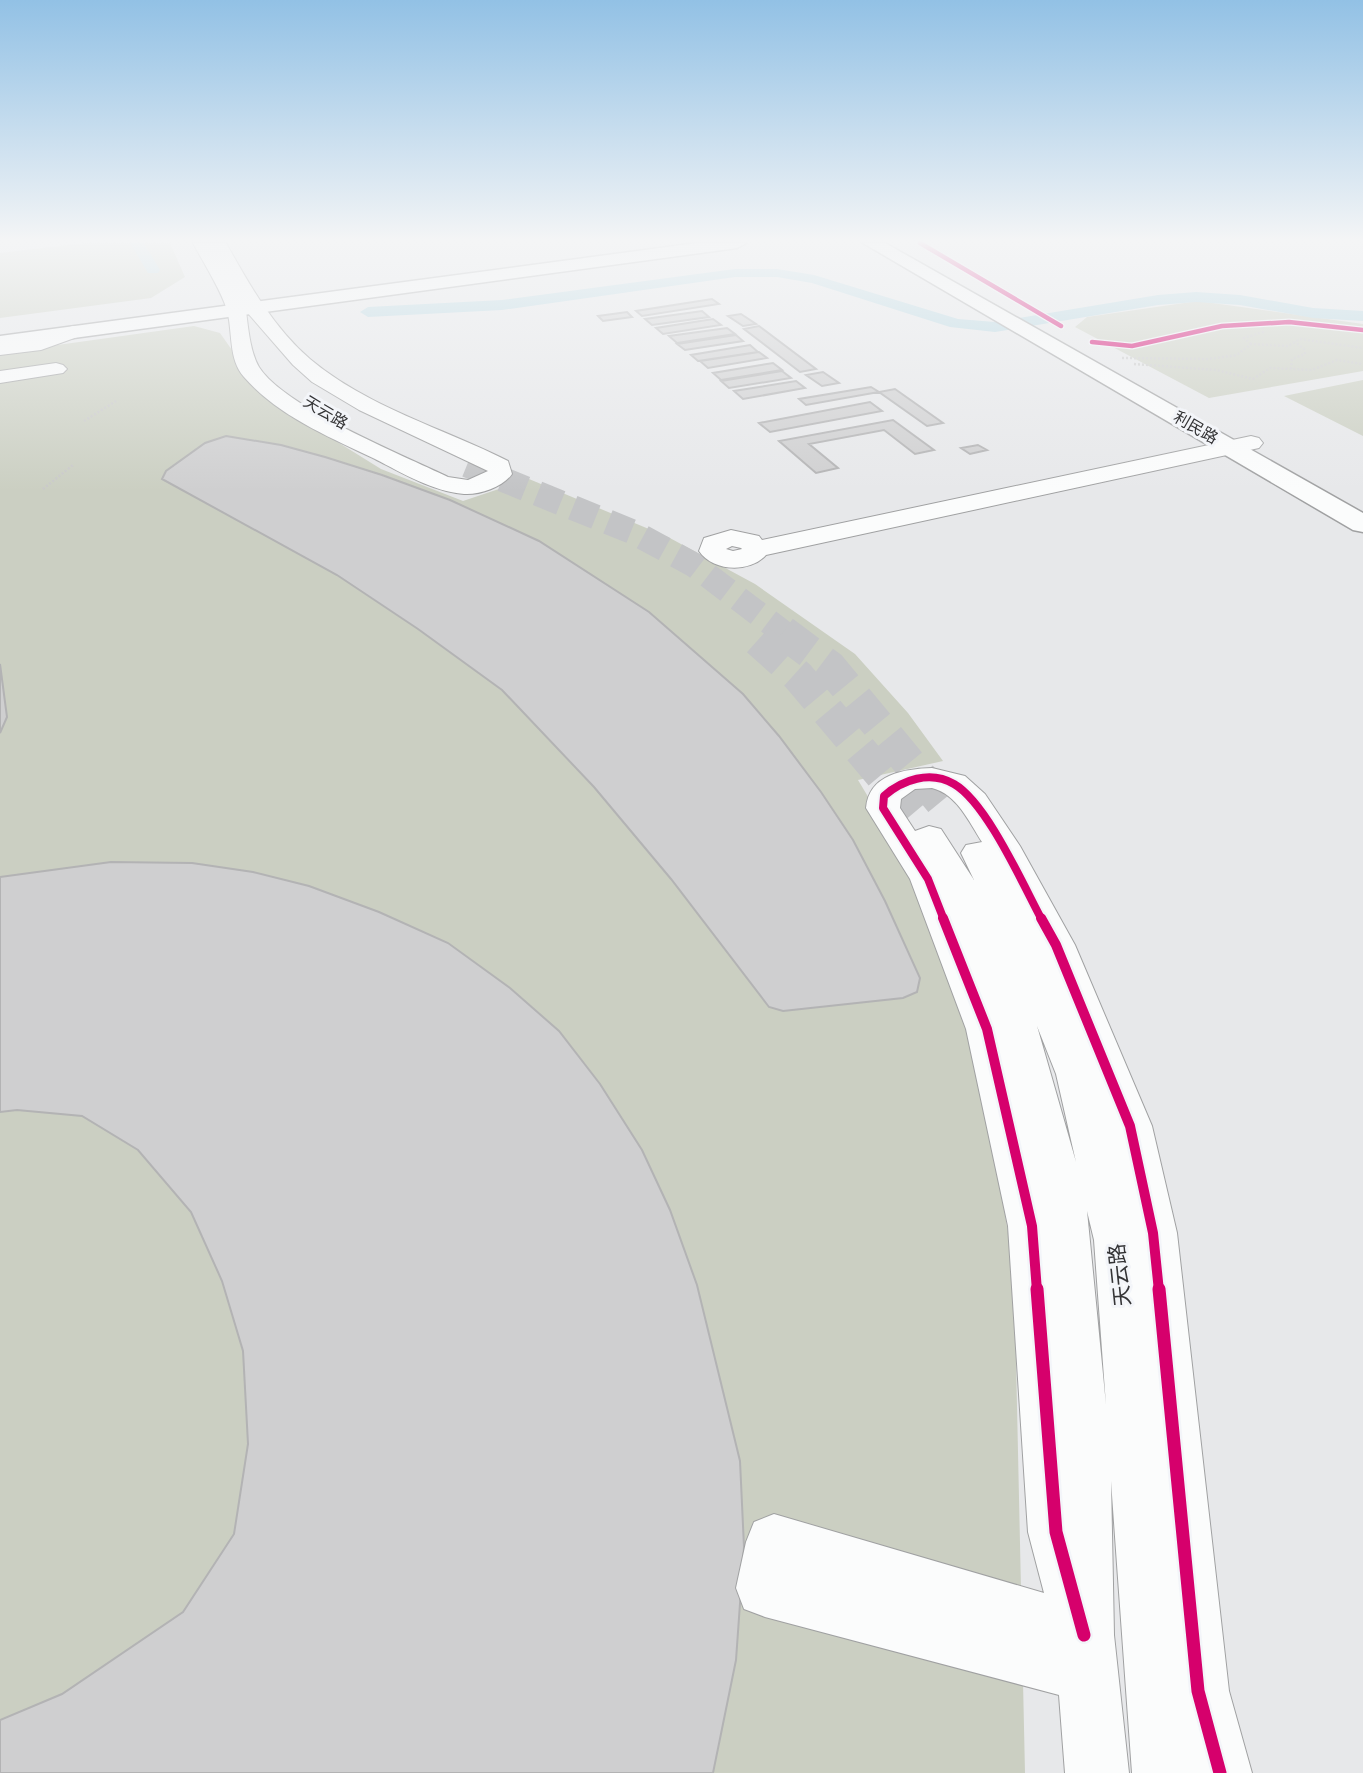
<svg xmlns="http://www.w3.org/2000/svg" width="1363" height="1773" viewBox="0 0 1363 1773" font-family="Mulish,'Noto Sans SC',sans-serif">
<style>
.green{fill:#cbcfc2}
.lines{fill:none;stroke-linecap:round;stroke-linejoin:round}
.canal{fill:#b2d5e0;fill-rule:evenodd}
.building{fill:#cfcfd0;stroke:#b3b3b4;stroke-width:2}
.minor-tunnel-far1{stroke:#c3c4c6;stroke-width:25;stroke-dasharray:25 13;stroke-linecap:butt}
.minor-tunnel{stroke:#c3c4c6;stroke-width:33;stroke-dasharray:33 17;stroke-linecap:butt}
.minor-casing{stroke:#a0a1a2;stroke-width:2}
.major-casing{stroke:#a0a1a2;stroke-width:3}
.path{stroke:#c9c9c9;stroke-width:2.5;stroke-dasharray:2 2;stroke-linecap:butt}
.minor{fill:#fbfcfc;fill-rule:evenodd}
.major{fill:#fbfcfc;fill-rule:evenodd}
.cycleway-far3-casing{stroke:#f3f5f9;stroke-width:7}
.cycleway-far2-casing{stroke:#f3f5f9;stroke-width:12}
.cycleway-far1-casing{stroke:#f3f5f9;stroke-width:15}
.cycleway-casing{stroke:#f3f5f9;stroke-width:18}
.cycleway-far3{stroke:#d6006c;stroke-width:4.5}
.cycleway-far2{stroke:#d6006c;stroke-width:8}
.cycleway-far1{stroke:#d6006c;stroke-width:10}
.cycleway{stroke:#d6006c;stroke-width:13}
.labels{text-anchor:middle;stroke-width:6;stroke-linejoin:round;paint-order:stroke}
.far-street-label{font-size:16px;fill:#343436;stroke:#f3f5f9}
.near-street-label{font-size:21px;fill:#343436;stroke:#f3f5f9}
</style>
<rect width="100%" height="100%" fill="#e7e8ea"/>
<path class="green" d="M86,243h84l15,34 -34,21 -151,20v-65z
M1198,301l165,23v47l-154,27 -134,-71 12,-10z
M194,326l26,7 45,64 116,72 82,32 66,-22 139,58 87,47 100,70 53,59 35,48 -85,19 33,55 82,190 41,243 11,505h-1025v-1420z
M1363,380v56l-79,-40z"/>
<g class="lines">
<path class="canal" d="M130,243h14l16,27 -2,3h-10z
M735,269h42l37,6 144,44 37,3 163,-27 38,-3 44,3 73,13 50,3v10l-50,-3 -73,-13 -44,-3 -38,3 -163,27 -45,-5 -138,-44 -35,-6h-42l-233,33 -134,7 -8,-5 8,-5 134,-7z"/>
</g>
<path class="building" d="M712,299l7,5 -77,12 -6,-5z
M702,311l7,6 -57,8 -7,-6z
M627,312l5,5 -29,4 -5,-5z
M741,314l15,10 -13,2 -15,-10z
M713,319l8,6 -58,9 -7,-6z
M759,326l57,43 -16,3 -56,-43z
M727,328l8,6 -58,9 -8,-7z
M736,335l7,6 -58,9 -8,-6z
M750,345l8,7 -60,9 -7,-6z
M759,352l8,6 -59,10 -8,-7z
M773,363l9,7 -61,10 -8,-7z
M782,371l9,7 -62,10 -8,-7z
M823,372l16,11 -17,3 -16,-11z
M796,381l9,7 -62,11 -9,-8z
M871,387l8,5 -73,13 -7,-6z
M895,389l48,34 -16,3 -48,-34z
M870,402l12,9 -112,21 -11,-9z
M893,420l41,30 -19,4 -31,-24 -75,14 29,24 -22,5 -37,-32z
M226,436l55,9 44,12 57,18 68,25 89,41 110,71 94,82 36,42 42,56 32,48 32,61 35,77 -3,14 -14,6 -120,13 -14,-4 -98,-128 -77,-92 -92,-97 -84,-61 -81,-54 -175,-96 4,-8 39,-28z
M978,445l9,5 -17,4 -9,-6z
M0,664l7,53 -7,16z
M111,862l81,1 61,9 56,14 70,26 69,31 62,45 49,43 41,53 42,66 28,60 27,75 43,176 4,86 -8,113 -23,113h-713v-53l62,-26 121,-82 51,-78 14,-90 -5,-93 -21,-70 -31,-69 -53,-62 -56,-34 -65,-6 -17,2v-235z"/>
<g class="lines">
<path class="minor-tunnel-far1" d="M467,465l166,67 61,33 91,69"/>
<path class="minor-tunnel" d="M783,632l47,35 119,144
M758,640l40,36 118,140"/>
<defs>
<path id="minor" d="M193,243h33c23,41 47,84 84,116 57,48 133,69 198,102l4,13c-9,13 -32,21 -48,20 -32,-3 -60,-20 -89,-35 -46,-22 -97,-43 -131,-82 -16,-18 -11,-45 -17,-67 -7,-22 -23,-46 -34,-67zM246,311l47,54 19,17 47,28 129,61 -20,9 -20,-3c-45,-22 -164,-70 -189,-110 -9,-15 -11,-41 -13,-56z
M73,326l7,2 3,4 -3,4 -39,14 -41,5v-12l37,-5z
M56,363l7,2 4,4 -4,4 -63,10v-12z
M1251,436l8,2 4,5 -4,5 -493,107c-16,18 -53,17 -67,-4l5,-13 27,-8 28,6 3,4zM732,546l9,2 1,1 -9,2 -7,-2z
M932,768l33,8 20,18 35,52 55,99 77,181 25,107 52,458 23,82h-120l-21,-292 3,154 15,138h-64l-6,-78 -294,-78 -21,-8 -8,-21 10,-46 8,-20 20,-8 270,79 -16,-61 -20,-306 -42,-197 -56,-150 -44,-71c3,-34 38,-39 66,-40zM932,788c25,6 37,34 50,54l-16,3 -5,8 13,27 -33,-51 -12,-3 -14,5 -15,-23 1,-9 14,-10zM1037,1026l19,48 20,88zM1087,1211l7,29 12,165z"/>
<path id="major" d="M697,243h49l-9,5 -737,100v-12z
M863,243h22l478,270v19l-10,-2z"/>
</defs>
<use href="#minor" class="minor-casing"/>
<use href="#major" class="major-casing"/>
<path class="path" d="M1251,344l-7,-6 19,-6 -1,-8
M1122,358l87,1 28,-4 14,-11 37,2 12,-7 63,9
M1134,364l82,6 37,9 17,-11 42,2 25,-10 26,4
M1291,369l1,-10 13,-5 -1,-5 -9,-7
M84,421l32,-20
M43,489l30,-24"/>
<use href="#minor" class="minor"/>
<use href="#major" class="major"/>
<defs>
<path id="cycleway-far3" d="M920,243l141,83
M1092,342l40,4 90,-20 67,-4 74,8"/>
<path id="cycleway-far2" d="M944,920l-16,-41 -45,-71 1,-12c18,-16 46,-26 70,-12 33,19 69,101 88,136"/>
<path id="cycleway-far1" d="M943,918l44,111 45,197 5,65
M1041,918l15,27 74,181 23,107 6,58"/>
<path id="cycleway" d="M1037,1289l19,243 28,103
M1159,1289l39,402 22,82"/>
</defs>
<use href="#cycleway-far3" class="cycleway-far3-casing"/>
<use href="#cycleway-far2" class="cycleway-far2-casing"/>
<use href="#cycleway-far1" class="cycleway-far1-casing"/>
<use href="#cycleway" class="cycleway-casing"/>
<use href="#cycleway-far3" class="cycleway-far3"/>
<use href="#cycleway-far2" class="cycleway-far2"/>
<use href="#cycleway-far1" class="cycleway-far1"/>
<use href="#cycleway" class="cycleway"/>
</g>
<linearGradient id="sky" x2="0" y2="1"><stop stop-color="#92c1e5"/><stop offset="0.49" stop-color="#f4f5f6"/><stop offset="1" stop-color="#f4f5f6" stop-opacity="0"/></linearGradient>
<rect width="1363" height="491" fill="url(#sky)"/>
<g class="labels">
<g class="far-street-label">
<text transform="translate(326 412) rotate(31)" y="6">天云路</text>
<text transform="translate(1196 427) rotate(30)" y="6">利民路</text>
</g>
<g class="near-street-label">
<text transform="translate(1120 1275) rotate(-96)" y="7">天云路</text>
</g>
</g>
</svg>
